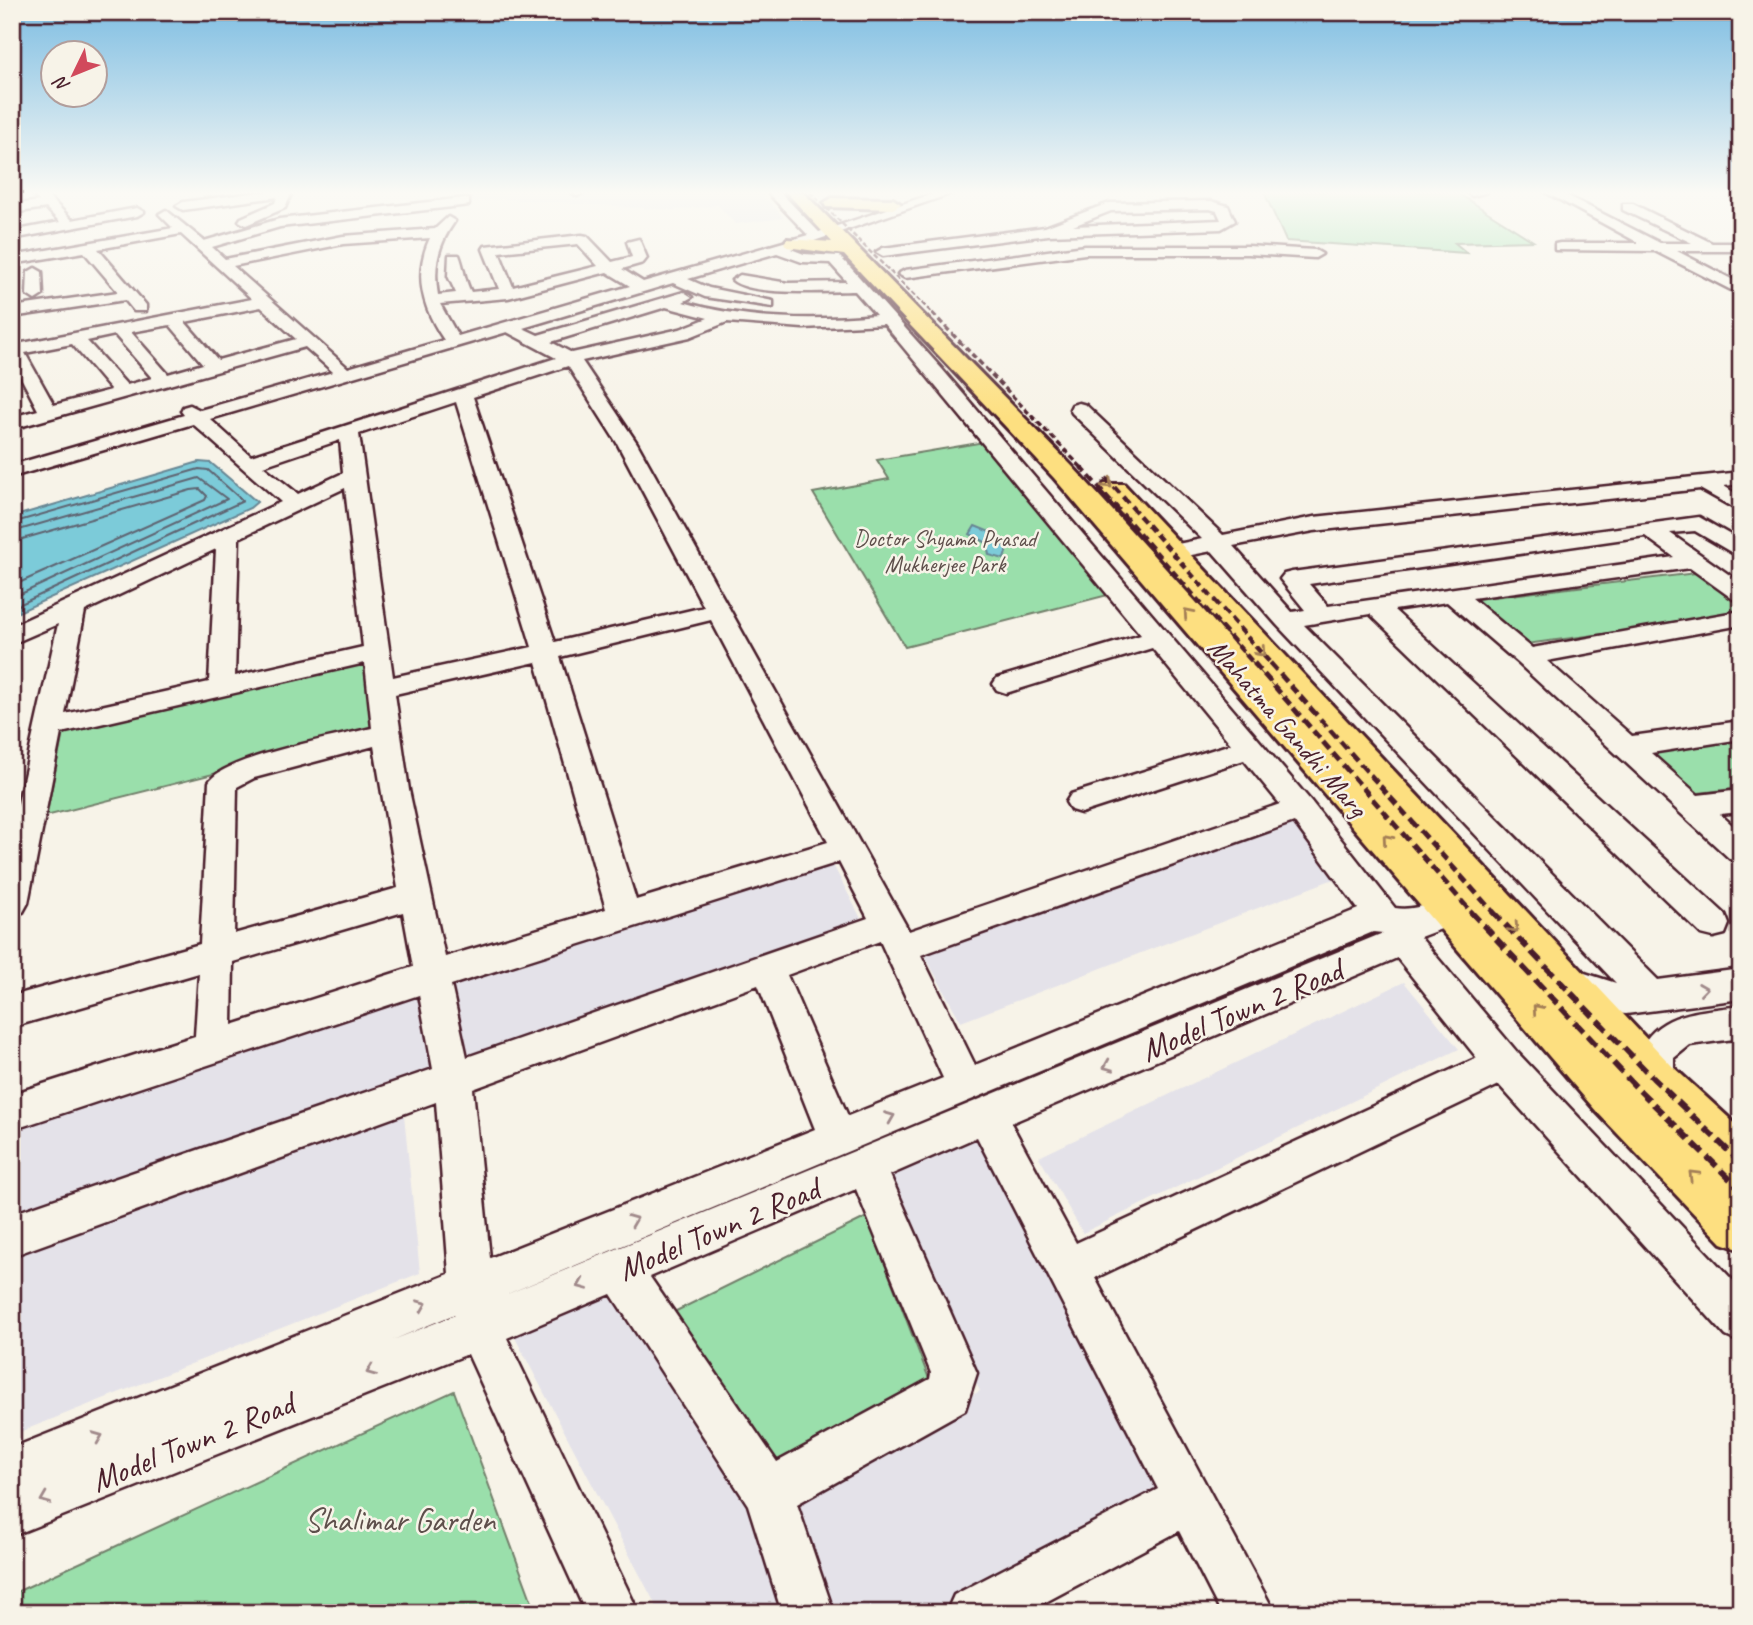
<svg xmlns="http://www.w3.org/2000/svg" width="1753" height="1625" viewBox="0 0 1753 1625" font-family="Caveat,sans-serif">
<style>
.built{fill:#e4e2e9}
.green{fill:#9adfab;stroke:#727f6b;stroke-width:2}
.water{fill:#7ccbd9;stroke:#688693;stroke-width:2}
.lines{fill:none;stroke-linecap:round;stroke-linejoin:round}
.shore{stroke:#5e6471;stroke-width:2}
.minor-casing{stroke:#4a1f2b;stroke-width:5}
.major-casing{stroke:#4a1f2b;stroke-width:6}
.minor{fill:#f7f3e8;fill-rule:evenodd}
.major{fill:#fddf80;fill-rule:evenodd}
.rail-far4{stroke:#4a1f2b;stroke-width:2.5;stroke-dasharray:5 2.5;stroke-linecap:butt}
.rail-far3{stroke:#4a1f2b;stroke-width:3.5;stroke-dasharray:6 3.5;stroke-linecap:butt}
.rail-far2{stroke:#4a1f2b;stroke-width:4.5;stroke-dasharray:8 4.5;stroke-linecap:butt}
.rail-far1{stroke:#4a1f2b;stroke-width:5;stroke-dasharray:10 5;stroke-linecap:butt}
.rail{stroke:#4a1f2b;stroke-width:6;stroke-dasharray:13 6;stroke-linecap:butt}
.oneway{stroke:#a47f56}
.oneway2{stroke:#a0898a}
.labels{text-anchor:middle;stroke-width:5;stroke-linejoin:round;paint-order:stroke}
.far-park-label{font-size:23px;fill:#5e4f4b;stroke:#f7f3e8}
.street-label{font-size:28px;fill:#4a1f2b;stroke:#f7f3e8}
.near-street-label{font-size:33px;fill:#4a1f2b;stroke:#f7f3e8}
.near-park-label{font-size:33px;fill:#5e4f4b;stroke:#f7f3e8}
</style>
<rect width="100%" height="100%" fill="#f7f3e8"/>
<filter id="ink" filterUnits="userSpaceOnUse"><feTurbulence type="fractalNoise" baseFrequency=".0143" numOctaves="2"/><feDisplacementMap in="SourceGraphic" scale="14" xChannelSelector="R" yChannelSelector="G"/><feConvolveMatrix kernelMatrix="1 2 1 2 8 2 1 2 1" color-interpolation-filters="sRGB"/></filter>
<g filter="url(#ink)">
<path class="built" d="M458,192h302l24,26 -49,6 -17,-19 -44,5 -171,-11 -43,4z
M1297,814l47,61 -383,147 -41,-75z
M832,863l33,63 -411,144 -13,-79z
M1404,982l55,67 -376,184 -44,-76z
M424,992l12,79 -424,152v-92z
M404,1115l16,158 -408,162v-182z
M980,1135l190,361 -238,117h-272l-148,-281 110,-50 149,219 209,-110 -108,-217z"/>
<path class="green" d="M1264,192h192l77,49 -78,2 12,10 -181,-12z
M984,442l124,153 -203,52 -92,-154 76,-14 -12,-19z
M1696,573l45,33v10l-215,28 -50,-45z
M369,658l8,75 -331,83 18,-88z
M1741,726v62l-51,6 -53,-52z
M867,1217l64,167 -163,90 -100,-159z
M454,1391l82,222h-524v-19z"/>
<path class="water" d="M199,462l12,1 46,39 -7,6 -238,107v-98z
M975,526l20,8 12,15 -3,10 -15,-4 -2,-12 -17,-9z"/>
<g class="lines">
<path class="shore" d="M12,523l187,-54 9,1 35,31 -231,107
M12,532l187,-54 28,21 -215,99
M12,542l179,-52 9,-1 7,7 -2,4 -193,86"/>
<defs>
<path id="minor" d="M31,192h13l28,28 65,-12 7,4 -7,4 -125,23v-8l48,-9 -14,-14 -34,5v-8l27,-4z
M259,192h33l-7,16 -39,17 -7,-4 2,-3 34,-15 2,-6 -94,13 -7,-4 7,-4z
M571,192h14l-8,4z
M767,192h13l39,40 119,-40h18l-165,57 13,5 35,2 12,12 91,101 368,431 85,108c32,5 61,-21 86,-12l5,9 -5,9 -61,23 97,115 224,237v54l-15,-7 -227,-251 -404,193 180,335h-54l-42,-82 -154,82h-79l8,-18 204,-106 -181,-352 -87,38 87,198 -12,37 -168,94 37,109h-52l-34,-108 -137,-211 -104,44 132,275h-53l-118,-259 -456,182v-88l437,-174 -13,-172 -424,154v-42l421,-145 -14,-74 -407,135v-36l183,-58 4,-63 -187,54v-31l188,-52 9,-162c14,-25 131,-46 163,-54l-7,-65 -304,70 -33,170 -5,9 -11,4v-86l46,-206 -46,20v-18l269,-124 -88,-78 -181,53v-12l172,-50 -3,-4 2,-4 7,-2 10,5 133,-38 -28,-25 -293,82v-12l26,-7 -26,-50v-15l240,-46 -71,-65 -83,15 48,56v6h-12l-9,-11 -113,17v-10l106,-15 -34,-40 -72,12v-8l161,-28 -14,-14 7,-4 38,31 75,-22 185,-21 5,1v6l-189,22 -68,20 13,12 118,-23 92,-7 13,-12 7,4c-17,24 -22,45 -17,74l18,-2 -8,-17 1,-21h10c5,12 5,24 12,37l28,-3 -16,-40 2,-3 97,-11 5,1 25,26 20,-5 -5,-15 12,-3 8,19 -4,5 -21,6 21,13 165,-47zM430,238c-17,36 -8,70 14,102l-96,28 -115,-102 110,-22zM578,244l20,22 -85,21 -14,-35zM777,253l25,9 28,1 17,19 -59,1 -48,-8 -8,5c19,17 97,11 123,11l21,24c-64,6 -130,5 -193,-13l9,-5 -8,-5 -146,43 -15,-7 150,-45 32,14 68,10v-6l-64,-13 -21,-9zM607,272l23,14 -172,50 -18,-32 68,-6zM261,307l35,32 -78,21 -33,-38zM666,307l42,11 -28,11 -108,24 -21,-11zM727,322l76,6 81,-4 257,311 -144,43 -4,6 4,6 9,3 146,-45 79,96 -160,50 -5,8 5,8 10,3 163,-53 36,44 -371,127 -272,-488 -55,-82 108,-24zM170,325l33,39 -35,10 -37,-42zM507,332l49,26 -305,98 -41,-37zM115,335l37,43 -25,7 -40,-44zM72,344l39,46 -57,15 -29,-52zM568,366l49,77 87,164 -149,35 -82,-245zM456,402l76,245 -139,30 -34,-243zM340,440l3,33 -45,21 -35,-28zM345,488l18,159 -128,29 4,-138zM216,549l-7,133 -144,32 20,-103zM711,620l117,222 -192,58 -76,-243zM536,662l70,247 -161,48 -36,-167 -14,-96zM374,746l24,142 -164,46 3,-147 17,-9zM1294,822l64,87 -383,156 -54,-110zM839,862l29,56 -401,139 -16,-72zM403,912l10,55 -181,58 1,-63zM1373,932l10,1 -888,366zM880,941l63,137 -95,38 -61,-141zM1397,958l80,100 -401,185 -65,-120zM758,985l57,144 -325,129 -17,-169zM856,1189l75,184 -1,6 -153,83 -127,-185zM455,1314v1l-62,25z
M1466,192h21l-15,4z
M1545,192h15l100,51h32l-69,-33v-6h10l79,39h29v8h-64l64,33v11l-86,-44 -100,-1v-6l5,-1h79z
M1211,201l17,5 7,15 -14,8 -173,6 -165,21 -7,-4 7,-4 162,-21 64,-24zM1210,209l7,2 4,9 -148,6 38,-15z
M1085,246h163l67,4 7,4 -7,4 -67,-4h-163l-180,24 -7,-4 7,-4z
M35,268l7,4 1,23 -8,5 -8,-5 1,-23z
M1079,403l7,2 137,130 91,-18 427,-45v12l-17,2 17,11v15l-41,-23 -386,42 -81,15 59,66 13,-2 -25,-31 4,-5 8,-2 407,-55 42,24v17l-46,-27 -25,2 71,50v18l-8,-2 -43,-31 -218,30 60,50 209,-37v14l-194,36 85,75 109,-15v18l-90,14 47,42 43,-5v22l-21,2 21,19v30l-11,-4 -212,-196 -71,-61 -53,8 331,304 4,10 -4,10 -12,3 -12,-3 -331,-320 -66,11 354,355 83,-11v30l-115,15 -21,-2 -48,-19 -5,-10 5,-10 12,-5 47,15 -339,-358 -65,-74 -41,8 -8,-2 -3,-5 3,-5 39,-8 -130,-126 -2,-4 2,-4zM1645,536l29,21 -346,49 -19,-22z
M1741,1006v32l-51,7 -16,13v24l-6,12 -13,5 -13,-5c-6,-14 -8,-28 -2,-43 17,-40 63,-40 101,-45z"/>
<path id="major" d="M786,192h17l269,274 226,248 -197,-224 3,-6h20l548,582 69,63v121l-19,-7 -125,-131 -543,-634 -210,-223 -57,-8 -3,-4 3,-4 45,3z
M832,198l61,1 8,5 -8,5 -67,-2 -2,-4z"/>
</defs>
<use href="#minor" class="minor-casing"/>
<use href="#major" class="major-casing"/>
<use href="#minor" class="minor"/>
<use href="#major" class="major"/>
<path class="rail-far4" d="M810,192l124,123"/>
<path class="rail-far3" d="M932,313l151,156"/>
<path class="rail-far2" d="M1081,467l174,198
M1106,478l166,187"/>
<path class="rail-far1" d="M1254,663l218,250
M1270,663l224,250"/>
<path class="rail" d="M1470,911l165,175 106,104
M1492,911l161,167 88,85"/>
</g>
<defs><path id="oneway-chevron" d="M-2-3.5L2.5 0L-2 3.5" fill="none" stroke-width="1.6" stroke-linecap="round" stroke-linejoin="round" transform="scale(1.75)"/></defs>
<g class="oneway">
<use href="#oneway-chevron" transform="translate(1108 484) rotate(47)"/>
<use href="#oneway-chevron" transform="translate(1188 613) rotate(-131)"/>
<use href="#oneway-chevron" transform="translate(1261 652) rotate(48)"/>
<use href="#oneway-chevron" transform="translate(1387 839) rotate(-131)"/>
<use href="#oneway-chevron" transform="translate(1514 928) rotate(47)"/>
<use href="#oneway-chevron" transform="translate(1537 1009) rotate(-131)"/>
<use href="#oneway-chevron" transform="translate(1693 1175) rotate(-135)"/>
</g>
<g class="oneway2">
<use href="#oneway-chevron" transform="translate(1703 989) rotate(-8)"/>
<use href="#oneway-chevron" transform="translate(1108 1066) rotate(157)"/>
<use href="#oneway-chevron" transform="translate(890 1117) rotate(-22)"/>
<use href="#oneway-chevron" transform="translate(633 1220) rotate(-22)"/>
<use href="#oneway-chevron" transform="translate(582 1285) rotate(157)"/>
<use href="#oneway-chevron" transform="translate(422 1305) rotate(-22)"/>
<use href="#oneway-chevron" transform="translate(371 1371) rotate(158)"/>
<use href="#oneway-chevron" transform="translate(98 1437) rotate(-22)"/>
<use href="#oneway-chevron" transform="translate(45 1499) rotate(158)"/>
</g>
</g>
<linearGradient id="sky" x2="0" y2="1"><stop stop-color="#7dbde2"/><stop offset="0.46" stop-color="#fbfaf5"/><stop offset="1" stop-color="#fbfaf5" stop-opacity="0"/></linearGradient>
<rect width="1753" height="419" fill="url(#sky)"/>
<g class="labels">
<g class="far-park-label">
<text x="945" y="546">Doctor Shyama Prasad<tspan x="945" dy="26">Mukherjee Park</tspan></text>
</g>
<g class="street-label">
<text transform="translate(1288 727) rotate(49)" y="10">Mahatma Gandhi Marg</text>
</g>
<g class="near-street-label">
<text transform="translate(1241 1009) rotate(-23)" y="12">Model Town 2 Road</text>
<text transform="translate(718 1228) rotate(-23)" y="12">Model Town 2 Road</text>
<text transform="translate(192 1441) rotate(-22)" y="12">Model Town 2 Road</text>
</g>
<g class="near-park-label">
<text x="400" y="1531">Shalimar Garden</text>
</g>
</g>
<rect width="1753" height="1625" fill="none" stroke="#f7f3e8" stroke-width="42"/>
<rect x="21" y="21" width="1711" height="1583" fill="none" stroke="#4a1f2b" stroke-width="2.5" filter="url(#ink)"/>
<g transform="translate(74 74) rotate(227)"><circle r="33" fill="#f7f3e8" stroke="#b29e9c" stroke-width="2"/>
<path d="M0-5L12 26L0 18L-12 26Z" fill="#d1495b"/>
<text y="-10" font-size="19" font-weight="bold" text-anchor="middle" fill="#4a1f2b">N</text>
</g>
</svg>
